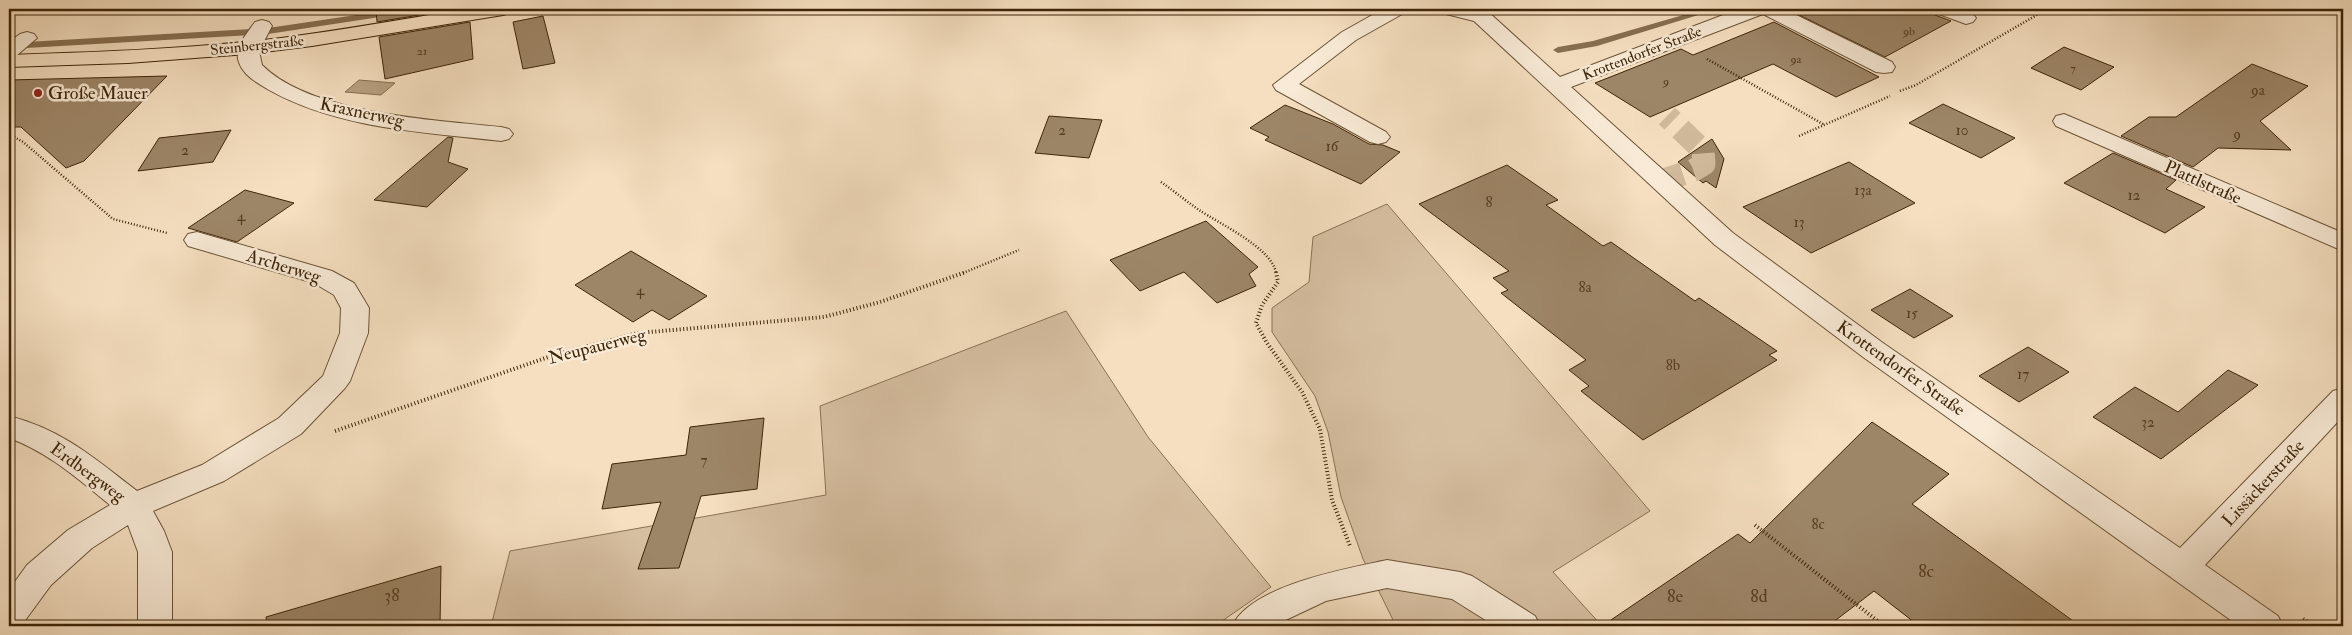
<svg xmlns="http://www.w3.org/2000/svg" width="2352" height="635" viewBox="0 0 2352 635" font-family="'IM FELL Double Pica',serif">
<style>
.green{fill:#d6bfa1;stroke:#8a7254}
.water{fill:#b7a081;stroke:#876f51}
.lines{fill:none;stroke-linecap:round;stroke-linejoin:round}
.stream{fill:#876f51;fill-rule:evenodd}
.building{fill:#9d8668;stroke:#3e2508}
.minor-tunnel{stroke:#d0ba9b;stroke-width:23;stroke-dasharray:23 11;stroke-linecap:butt}
.minor-casing{stroke:#6c5436;stroke-width:2}
.major-casing{stroke:#3e2508;stroke-width:2}
.path-far1{stroke:#3e2508;stroke-width:2.5;stroke-dasharray:1 2;stroke-linecap:butt}
.path{stroke:#3e2508;stroke-width:4;stroke-dasharray:1 2.5;stroke-linecap:butt}
.minor{fill:#f8ead6;fill-rule:evenodd}
.major{fill:#f5dfc0;fill-rule:evenodd}
.poi-dot{fill:#8f2418;stroke:#f8ead6;stroke-width:2}
.labels{text-anchor:middle;stroke-width:5;stroke-linejoin:round;paint-order:stroke}
.far-number-label{font-size:12px;fill:#563d20}
.far-street-label{font-size:15px;fill:#3e2508;stroke:#f8ead6}
.number-label{font-size:15px;fill:#563d20}
.poi-label{font-size:18px;fill:#3e2508;stroke:#f8ead6;text-anchor:start}
.street-label{font-size:18px;fill:#3e2508;stroke:#f8ead6}
.near-number-label{font-size:18px;fill:#563d20}
</style>
<rect width="100%" height="100%" fill="#f5dfc0"/>
<filter id="stains"><feTurbulence type="fractalNoise" baseFrequency=".004" numOctaves="4"/><feColorMatrix values="0 0 0 0 .2 0 0 0 0 .09 0 0 0 0 .02 0 0 0 .5 -.17"/></filter>
<radialGradient id="worn" r=".72"><stop offset=".6" stop-color="#630" stop-opacity="0"/><stop offset="1" stop-color="#630" stop-opacity=".3"/></radialGradient>
<path class="green" d="M1387,204l263,307 -97,61 49,54h-206l-33,-67 -22,-62 -13,-65 -13,-36 -43,-64v-24l37,-26 4,-45z
M1066,311l82,126 123,150 -56,39h-724l19,-75 316,-56 -6,-89z"/>
<path class="water" d="M359,80l36,3 -14,12 -36,-3z"/>
<g class="lines">
<path class="stream" d="M397,9h21l-5,3 -145,22 -259,15v-6l259,-15z
M1704,9h14l-121,37 -39,7 -5,-3 5,-3 35,-6z"/>
</g>
<path class="building" d="M376,9h79l-78,13z
M1805,9h126l4,6 16,6 -66,36 -90,-44z
M543,16l12,47 -32,6 -10,-47z
M470,22l3,37 -88,20 -6,-42z
M1774,22l105,55 -43,20 -63,-33 -123,53 -55,-34 86,-34 12,6z
M2064,47l50,20 -33,23 -50,-22z
M2252,64l56,22 -48,35 31,29 -73,-2 -25,19 -72,-31 28,-19h27z
M167,76l-83,85 -18,7 -45,-41h-12v-47z
M1943,104l72,34 -34,20 -72,-35z
M1285,105l48,19 36,20 14,1 17,7 -39,32 -96,-44 4,-3 -19,-9z
M1049,116l53,4 -13,38 -54,-5z
M231,130l-18,32 -75,9 21,-33z
M448,137l5,1 -5,24 20,7 -41,38 -53,-7z
M1712,139l12,20 -8,29 -10,-7 -3,2 -25,-21z
M2113,153l63,27 -10,9 39,18 -40,26 -101,-50z
M1849,162l66,41 -104,50 -68,-46z
M1507,165l51,35 -12,5 57,41 8,-4 84,59 4,-3 78,53 -8,4 8,5 -134,80 -62,-49 8,-5 -20,-16 17,-10 -85,-67 7,-3 -15,-12 16,-7 -90,-67z
M245,190l49,13 -57,39 -49,-14z
M1206,221l52,46 -9,7 7,12 -39,17 -33,-31 -44,19 -30,-31z
M631,251l76,45 -38,24 -17,-10 -19,12 -58,-37z
M1910,289l43,27 -39,22 -43,-28z
M2028,347l41,25 -50,30 -40,-26z
M2228,370l30,15 -97,74 -68,-42 42,-30 43,25z
M764,418l-7,71 -56,7 -22,72 -41,1 23,-67 -59,7 10,-45 74,-9 4,-28z
M1872,422l77,52 -37,30 168,122h-161l-45,-35 -46,35h-226l136,-92 12,9z
M441,566l-1,60h-173l-1,-9z"/>
<g class="lines">
<path class="minor-tunnel" d="M1661,181l33,-11 10,-6 -1,-13 -36,-35"/>
<defs>
<path id="minor" d="M1383,9h24l-3,4 -48,27 -57,44 87,48 4,5 -4,5 -8,2 -8,-2 -94,-52 -3,-5 69,-53z
M1439,9h46l75,68 179,-68h45l108,53 3,5 -3,5 -8,1 -8,-1 -113,-58 -192,73 162,146 150,110 297,205 153,-157 10,-3v28l-138,149 73,51 5,10h-44l-376,-269 -148,-112 -241,-224 -32,-8z
M1933,9c13,-1 35,-4 43,9l-3,4 -7,2 -30,-11z
M262,20l7,2 3,4 -13,25 3,14c49,49 172,55 239,62l8,2 4,5 -4,5 -8,2c-78,-9 -162,-12 -232,-51 -12,-7 -28,-16 -31,-31 -2,-14 10,-27 17,-37z
M27,32l7,2 3,4 -21,18 -7,2v-16l11,-8z
M2064,114l279,119v18l-287,-125 -3,-5 3,-5z
M197,232l135,39 22,12 15,25 -1,25 -18,48 -5,7 -44,46 -77,47 -71,30 11,20 8,21v74h-34v-74l-10,-27 -36,23 -41,37 -30,41h-12v-36l18,-25 41,-35 42,-25c-32,-26 -62,-53 -101,-67v-22c54,14 85,42 128,75l65,-26 77,-47 44,-42 17,-43 1,-25 -7,-13 -20,-12 -126,-37 -4,-6 4,-6z
M1387,560l73,12 12,4 63,40 5,10h-45l-43,-27 -65,-11 -61,13 -53,25h-41c20,-41 113,-57 155,-66z"/>
<path id="major" d="M465,9h48l-3,4 -7,2 -191,31 -64,8 -120,9 -119,4v-12c91,-3 182,-6 272,-17 62,-8 123,-19 184,-29z"/>
</defs>
<use href="#minor" class="minor-casing"/>
<use href="#major" class="major-casing"/>
<path class="path-far1" d="M1707,59l116,65
M1900,91l16,-6 131,-76
M9,134l14,8 90,77 54,14
M1799,136l91,-40
M1161,182c13,9 25,19 38,28 21,14 73,38 77,63
M963,273l56,-23"/>
<path class="path" d="M1276,272l2,10 -16,23 -6,18 11,20 35,49 18,37 12,71 18,46
M335,431l222,-77 81,-21 186,-16 56,-15 86,-30
M1755,525l129,101
M2303,619l12,7"/>
<use href="#minor" class="minor"/>
<use href="#major" class="major"/>
</g>
<circle class="poi-dot" cx="38" cy="93" r="5"/>
<g class="labels">
<g class="far-number-label">
<text x="1909" y="35">9b</text>
<text x="422" y="55">21</text>
<text x="1796" y="63">9a</text>
<text x="2073" y="72">7</text>
<text x="1666" y="85">9</text>
</g>
<g class="far-street-label">
<text transform="translate(257 45) rotate(-6)" y="5">Steinbergstraße</text>
<text transform="translate(1642 53) rotate(-21)" y="5">Krottendorfer Straße</text>
</g>
<g class="number-label">
<text x="2258" y="95">9a</text>
<text x="1062" y="135">2</text>
<text x="1962" y="135">10</text>
<text x="2237" y="139">9</text>
<text x="1332" y="151">16</text>
<text x="185" y="155">2</text>
<text x="1863" y="195">13a</text>
<text x="2134" y="200">12</text>
<text x="1489" y="207">8</text>
<text x="241" y="221">4</text>
<text x="1799" y="227">13</text>
<text x="1585" y="292">8a</text>
<text x="640" y="295">4</text>
<text x="1912" y="318">15</text>
<text x="1673" y="370">8b</text>
<text x="2023" y="379">17</text>
<text x="2148" y="427">32</text>
<text x="704" y="465">7</text>
<text x="1818" y="529">8c</text>
</g>
<g class="poi-label">
<text x="48" y="99">Große Mauer</text>
</g>
<g class="street-label">
<text transform="translate(362 112) rotate(12)" y="6">Kraxnerweg</text>
<text transform="translate(2203 182) rotate(24)" y="6">Plattlstraße</text>
<text transform="translate(284 266) rotate(17)" y="6">Archerweg</text>
<text transform="translate(597 346) rotate(-14)" y="6">Neupauerweg</text>
<text transform="translate(1901 368) rotate(35)" y="6">Krottendorfer Straße</text>
<text transform="translate(88 472) rotate(36)" y="6">Erdbergweg</text>
<text transform="translate(2263 483) rotate(-47)" y="6">Lissäckerstraße</text>
</g>
<g class="near-number-label">
<text x="1926" y="577">8c</text>
<text x="392" y="601">38</text>
<text x="1675" y="602">8e</text>
<text x="1759" y="602">8d</text>
</g>
</g>
<rect width="2352" height="635" fill="none" stroke="#f5dfc0" stroke-width="30"/>
<rect x="10" y="10" width="2332" height="615" fill="none" stroke="#3e2508" stroke-width="2.5"/>
<rect x="15" y="15" width="2322" height="605" fill="none" stroke="#3e2508"/>
<rect width="100%" height="100%" filter="url(#stains)"/>
<rect width="100%" height="100%" fill="url(#worn)"/>
</svg>
